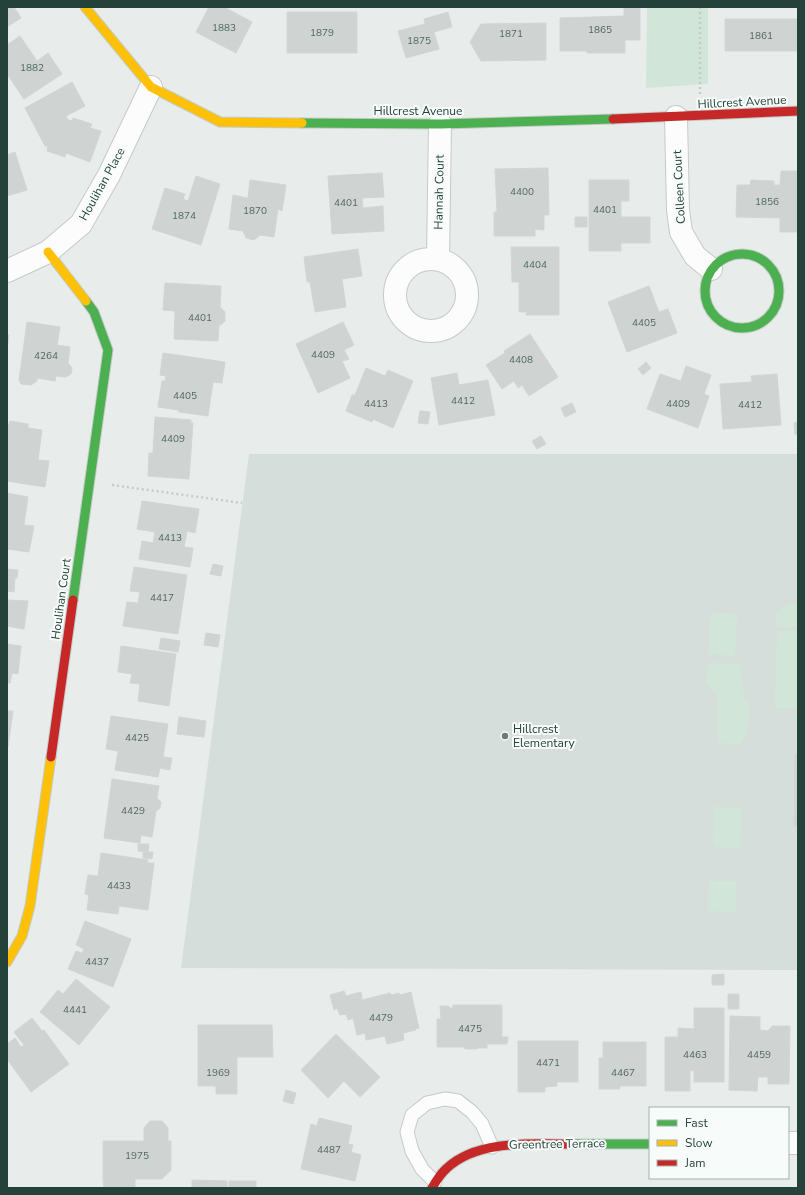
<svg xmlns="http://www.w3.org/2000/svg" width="805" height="1195" viewBox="0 0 805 1195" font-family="'Nunito Sans',sans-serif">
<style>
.built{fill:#d6dedb}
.park{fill:#d1e6d8}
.building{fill:#cfd4d2;stroke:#d1d6d4}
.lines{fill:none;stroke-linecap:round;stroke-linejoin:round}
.lane-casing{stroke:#c5cac8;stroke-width:15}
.street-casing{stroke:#c5cac8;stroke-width:24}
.fast-casing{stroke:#c3cbc8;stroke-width:11}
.slow-casing{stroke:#c3cbc8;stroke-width:11}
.jam-casing{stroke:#c3cbc8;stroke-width:11}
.path{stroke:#c3ccca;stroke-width:2.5;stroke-dasharray:2 3;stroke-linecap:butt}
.lane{stroke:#fcfcfc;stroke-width:13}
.street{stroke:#fcfcfc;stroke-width:22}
.fast{stroke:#4caf50;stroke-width:9}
.slow{stroke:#ffc107;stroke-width:9}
.jam{stroke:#c62828;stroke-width:9}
.poi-dot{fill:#697e78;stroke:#f7fbf9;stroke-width:1.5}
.labels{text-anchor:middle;stroke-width:4;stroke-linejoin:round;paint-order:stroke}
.number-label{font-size:10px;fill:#506761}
.street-label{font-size:12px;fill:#24423a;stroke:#f7fbf9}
.poi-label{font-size:12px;fill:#24423a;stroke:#f7fbf9;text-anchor:start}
</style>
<rect width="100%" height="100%" fill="#e8edeb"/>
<path class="built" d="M249,454h549v516l-617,-2z"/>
<path class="park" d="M647,7h61v77l-62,4z
M798,602v25h-22v-14c7,-7 13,-10 22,-11z
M711,612l26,2 -2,42 -27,-2z
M777,631h21v77h-23z
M708,663l32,1 4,33 6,9 -2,25 -7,13 -23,-1v-45l-12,-16z
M714,807l28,1 -2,40 -27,-1z
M709,881h27v31l-28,-1z"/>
<path class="building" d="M7,7h7l7,11 -14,9z
M209,7h15l28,15 -16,31 -40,-21z
M624,8h16v32h-15v13h-38v-2h-27v-33l64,-2z
M287,12h70v41h-70z
M448,12l4,15 -18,5 5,17 -33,9 -8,-27 27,-7 -1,-5z
M725,19h73v32h-73z
M546,23v37l-65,1 -11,-19 11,-18z
M20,36l17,25 11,-8 14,21 -38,25 -17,-25v-29z
M72,82l13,24 -19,10 2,4 4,1 1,-3 19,6 -2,4 11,3 -11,31 -24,-9 -1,4 -18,-6 1,-5h-3l-20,-38z
M15,152l12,38 -20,6v-41z
M548,168l1,47h-5v15l-9,-1v7h-41v-24h3l-2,-43z
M781,171h17v61h-18v-14l-44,-1 1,-32h13l1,-5 23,1v4h6z
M382,173l2,24 -22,1 1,10 20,-2 1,25 -52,3 -4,-58z
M196,176l24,8 -19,61 -49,-16 13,-41 20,6 -2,5 5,2z
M250,180l36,5 -4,26 -4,-2 -4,28 -14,-2 -6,5 -8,-2 -3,-7 -14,-2 4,-34 15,3z
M589,180h40v21h-8v16h29v26h-29v8h-32z
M575,217h12v10h-12z
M511,247h48v68h-33l1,-3h-8v-30h-7z
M358,249l4,27 -20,3 4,28 -31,5 -5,-30h-3l-3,-25z
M165,283l56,3 -1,21 5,5v9l-4,4h-2l-1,16 -44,-2 1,-28 -12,-1z
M649,286l10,26 9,-3 9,24 -50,19 -19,-50z
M27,322l33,5 -3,18 13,2 -2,16 4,5 -1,6 -5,3 -10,-1 -1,5 -18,-3v3l-6,4 -10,-1 -2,-4z
M343,322l11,23 -10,5 5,9 -7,2 8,17 -32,15 -22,-49z
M530,334l28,43 -29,19 -7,-11 -4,3 -4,-7 -12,8 -16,-24 19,-12 -1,-2z
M7,335h2l-2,15z
M163,353l62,9 -3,21 -9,-1 -5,34 -29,-4 -1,-2 -20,-3 4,-26h3l1,-5 -6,-1z
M646,362l5,6 -8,7 -5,-6z
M686,366l25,9 -7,19 5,2 -11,32 -51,-19 13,-35 21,7z
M366,368l19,8 3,-6 25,11 -20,47 -20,-9 -1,3 -26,-11 6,-16h3z
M457,373l2,12 29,-5 7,35 -56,10 -8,-47z
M777,374l4,51 -58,4 -3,-45 32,-2 -1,-6z
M572,403l4,9 -11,5 -4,-9z
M420,411l10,1 -2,12 -10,-1z
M155,417l36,3v3h2l-4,56 -41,-3 1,-23h4z
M10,421l18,3v4l14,2 -4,30 11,1 -4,26 -38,-6v-57l2,1z
M798,422v16l-1,-4h-2l-1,-11z
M541,436l5,8 -9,5 -5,-8z
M7,493l21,4 -4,28 10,1 -5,26 -22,-3z
M142,501l57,8 -4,24 -8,-2 -3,16 9,1 -3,19 -51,-8 3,-18 11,2 2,-11 -18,-3z
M213,564l10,2 -2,10 -11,-2z
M134,567l53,8 -9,59 -55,-8 4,-24 11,1 2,-11 -10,-1z
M7,569l11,1 -1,8h-2l-1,14 -7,-1z
M7,600l21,1 -4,28 -17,-3z
M206,633l14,2 -2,12 -14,-2z
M161,638l19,3 -2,11 -19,-3z
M7,644l14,2 -3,28 -6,-1 -2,10h-3z
M121,646l55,8 -7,52 -31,-5 2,-17 -10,-1 2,-9 -14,-2z
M7,711h6l-5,36h-1z
M111,716l57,8 -5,33 9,1 -2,12 -10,-2 -2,9 -43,-7 3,-19 -12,-2z
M179,717l27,4 -2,16 -27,-3z
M795,754h3v115v-43h-4z
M112,779l47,7 -2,12 4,4 -1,6 -4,3 -4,26 -11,-2 -1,8 -36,-5z
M138,844h11l-1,8 -10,-1z
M143,852h10l-1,7 -9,-1z
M101,853l47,7v3h6l-6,47 -29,-4 -1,8 -31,-4 2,-15 -4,-1 3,-19 10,1z
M85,921l46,18 -18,48 -45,-18 8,-18 6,2 2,-4 -8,-4z
M724,974v11h-12v-10z
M76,979l34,28 -31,38 -39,-33 18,-22 5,4z
M344,991l2,5 15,-4 1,8 28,-7 2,2 7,-2 1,2 11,-3 8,36 -4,1 1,1 -13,3 1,7 -17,4 -2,-8 -19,4 -1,-7 -8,2 -4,-17 -5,2 -2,-6 -6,1 -3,-7 -3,2 -4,-15z
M728,994h11v15h-11z
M453,1005h49v32h6l-1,7h-20v4h-9l-1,1h-12l-1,-2h-27v-28h4l-1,-13h9v2h4z
M694,1008h30v74h-30v-11l-4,-1v21h-25v-54h13v-9l16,1z
M730,1016l30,1v13l8,1 4,-5h18l-1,58h-21v-7h-10l-1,14 -28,-1z
M32,1018l10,13 2,-1 25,34 -38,28 -24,-33v-15l8,-6 6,9 3,-2 -10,-13z
M198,1025h74l1,32h-36v37h-21v-8h-18z
M336,1034l44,43 -20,20 -16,-16 -16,17 -27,-28z
M518,1041h60v41h-21v4l-12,1v5h-27z
M603,1042h43v44h-26v3h-21v-31h4z
M286,1090l10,3 -3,11 -10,-3z
M319,1118l33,8 -4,18 5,1 -2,7 10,3 -6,26 -54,-12 10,-45 6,2z
M150,1121h12l6,7v13h3v29l-9,9h-27v9h-31l-1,-10v-37h41v-13z
M192,1180l35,1v7h-35z
M229,1181h27v7h-27z"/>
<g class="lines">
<defs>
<path id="lane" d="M435,1182l-13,-13 -10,-18 -5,-19 5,-17 15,-12 18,-4 13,2 14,11 10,12 10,23"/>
<path id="street" d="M676,117l2,93 3,22 14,24 16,13
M395 295a36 36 0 1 1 72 0a36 36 0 1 1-72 0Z
M438,259l2,-135
M7,271l41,-19 33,-28 28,-49 42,-88
M788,1143h10"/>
<path id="fast" d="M302,123l138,1 173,-5
M705 291a37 37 0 1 1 74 0a37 37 0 1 1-74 0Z
M73,600l35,-250 -14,-38 -8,-11
M568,1144h82"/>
<path id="slow" d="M85,7l66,80 69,35 82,1
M48,252l38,49
M7,962l15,-26 8,-30 21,-149"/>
<path id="jam" d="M613,119l185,-8
M51,757l22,-157
M432,1188c4,-7 8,-14 15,-20 30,-28 82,-24 121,-24"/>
</defs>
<use href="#lane" class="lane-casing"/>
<use href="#street" class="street-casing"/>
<use href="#fast" class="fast-casing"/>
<use href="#slow" class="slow-casing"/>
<use href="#jam" class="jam-casing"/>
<path class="path" d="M700,7v87
M112,485l130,18"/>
<use href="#lane" class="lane"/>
<use href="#street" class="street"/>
<use href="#fast" class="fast"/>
<use href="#slow" class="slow"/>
<use href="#jam" class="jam"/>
</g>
<circle class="poi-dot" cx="505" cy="736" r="4"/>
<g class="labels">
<g class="number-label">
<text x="224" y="31">1883</text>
<text x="600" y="33">1865</text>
<text x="322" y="36">1879</text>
<text x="511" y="37">1871</text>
<text x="761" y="39">1861</text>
<text x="419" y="44">1875</text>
<text x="32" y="71">1882</text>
<text x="522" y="195">4400</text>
<text x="767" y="205">1856</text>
<text x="346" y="206">4401</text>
<text x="605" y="213">4401</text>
<text x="255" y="214">1870</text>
<text x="184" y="219">1874</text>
<text x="535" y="268">4404</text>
<text x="200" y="321">4401</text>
<text x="644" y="326">4405</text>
<text x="323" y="358">4409</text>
<text x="46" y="359">4264</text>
<text x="521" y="363">4408</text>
<text x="185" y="399">4405</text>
<text x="463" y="404">4412</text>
<text x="376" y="407">4413</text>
<text x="678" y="407">4409</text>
<text x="750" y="408">4412</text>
<text x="173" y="442">4409</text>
<text x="170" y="541">4413</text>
<text x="162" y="601">4417</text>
<text x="137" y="741">4425</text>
<text x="133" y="814">4429</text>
<text x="119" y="889">4433</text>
<text x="97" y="965">4437</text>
<text x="75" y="1013">4441</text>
<text x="381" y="1021">4479</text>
<text x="470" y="1032">4475</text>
<text x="695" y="1058">4463</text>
<text x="759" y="1058">4459</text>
<text x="548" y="1066">4471</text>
<text x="218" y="1076">1969</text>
<text x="623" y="1076">4467</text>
<text x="329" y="1153">4487</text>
<text x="137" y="1159">1975</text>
</g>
<g class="street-label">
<text transform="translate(742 102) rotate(-3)" y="4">Hillcrest Avenue</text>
<text x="418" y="115">Hillcrest Avenue</text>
<text transform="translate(102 184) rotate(-61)" y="4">Houlihan Place</text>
<text transform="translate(679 187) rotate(-93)" y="4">Colleen Court</text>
<text transform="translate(439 192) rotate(-89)" y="4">Hannah Court</text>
<text transform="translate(61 599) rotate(-82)" y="4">Houlihan Court</text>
<text transform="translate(557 1144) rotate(-1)" y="4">Greentree Terrace</text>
</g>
<g class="poi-label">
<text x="513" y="733">Hillcrest<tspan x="513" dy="14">Elementary</tspan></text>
</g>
</g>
<rect width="805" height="1195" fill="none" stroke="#24423a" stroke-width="16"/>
<rect x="649" y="1107" width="140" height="72" fill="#f7fbf9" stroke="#a3b1ad"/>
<rect x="657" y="1120" width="20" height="6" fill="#4caf50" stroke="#a3b1ad"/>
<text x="685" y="1127" font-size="12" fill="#24423a">Fast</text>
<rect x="657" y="1140" width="20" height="6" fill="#ffc107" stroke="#a3b1ad"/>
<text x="685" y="1147" font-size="12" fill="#24423a">Slow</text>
<rect x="657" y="1160" width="20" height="6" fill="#c62828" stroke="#a3b1ad"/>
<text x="685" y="1167" font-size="12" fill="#24423a">Jam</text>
</svg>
